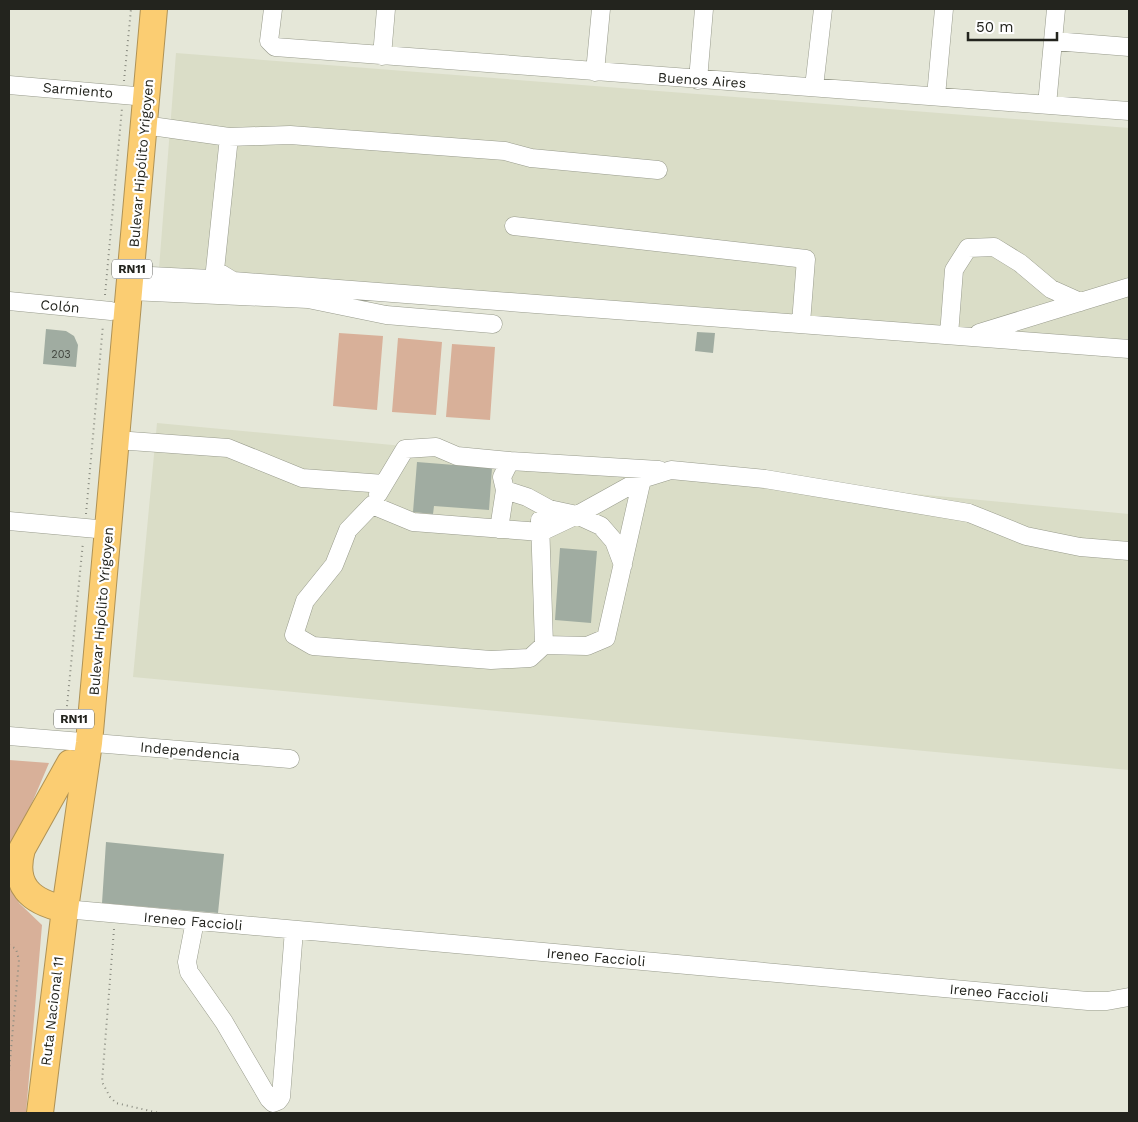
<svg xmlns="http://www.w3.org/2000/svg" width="1138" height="1122" viewBox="0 0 1138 1122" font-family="'Work Sans',sans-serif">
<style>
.built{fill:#daddc7}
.green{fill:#d8b099}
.building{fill:#a0aca1}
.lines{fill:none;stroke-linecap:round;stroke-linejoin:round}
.minor-casing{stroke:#989b8c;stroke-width:19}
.highway-casing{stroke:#af9255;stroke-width:28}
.path{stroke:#888a7f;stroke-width:2;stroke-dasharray:1 4;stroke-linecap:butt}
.minor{stroke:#fff;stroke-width:18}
.highway{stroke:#fbcd72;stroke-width:26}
.labels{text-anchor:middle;stroke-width:4.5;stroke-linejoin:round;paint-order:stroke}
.number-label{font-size:11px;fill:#42463f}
.shield{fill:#fff;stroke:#656662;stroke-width:1}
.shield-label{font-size:12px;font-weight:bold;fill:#23241e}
.street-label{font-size:14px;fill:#23241e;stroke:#fff}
</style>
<rect width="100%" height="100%" fill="#e5e7d8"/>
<path class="built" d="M176,53l953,75v229l-971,-76z
M157,423l972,91v256l-996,-93z"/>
<path class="green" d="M339,333l44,3 -6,74 -44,-4z
M398,338l44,4 -6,73 -44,-3z
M452,344l43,3 -5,73 -44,-3z
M9,760l40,3 -40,94z
M9,878l10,25 23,22 -16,188h-17z"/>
<path class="building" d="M46,329l20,2 8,5 4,9 -2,22 -33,-3z
M697,332l18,1 -2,20 -18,-2z
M417,462l75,6 -3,42 -55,-4 -1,8 -20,-2z
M560,548l37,3 -6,72 -36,-3z
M106,842l118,12 -6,59 -116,-10z"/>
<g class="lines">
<defs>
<path id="minor" d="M273,9l-4,32 6,6 854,64
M1054,41l75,6
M382,56l4,-47
M595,72l6,-63
M698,80l6,-71
M9,85l138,12
M814,87l9,-78
M936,96l8,-87
M1047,105l9,-96
M144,125l85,12
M658,170l-127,-12 -26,-7 -215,-16 -61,2 -14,133 18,11 896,68
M514,226l292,33 -5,64
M131,275l99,5
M130,291l178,8 78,16 107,9
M9,301l102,10
M979,333l150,-46
M949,335l5,-65 14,-22 26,-1 26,16 31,26 29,13
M116,440l112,8 74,30 82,6
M642,479l-36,159 -19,8 -43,-1 -14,13 -39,2 -178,-14 -19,-11 11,-34 29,-36 14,-35 24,-25 41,17 128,10 36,-17 65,-36 29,-9 94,9 204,34 57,23 54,11 49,4
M378,494l27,-45 31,-2 21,9 53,5
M540,520l4,125
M9,521l99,9
M499,529l6,-39
M623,565l-9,-24 -13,-15 -24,-11 -28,-6 -22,-12 -22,-7 -3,-13 8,-16 149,9
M9,736l281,23
M65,909l1023,92h19l22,-4
M195,921l-8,41 2,10 35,50 45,77 4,4 5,-2 3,-4 13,-167"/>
<path id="highway" d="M65,909c-35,-7 -53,-24 -43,-60l48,-86
M40,1113l25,-204 24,-166 65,-734"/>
</defs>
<use href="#minor" class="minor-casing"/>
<use href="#highway" class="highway-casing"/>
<path class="path" d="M124,81l7,-72
M105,295l17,-187
M86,514l17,-189
M65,726l18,-184
M114,929l-12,153 8,15 6,6 43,10
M9,945l7,4 3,11 -10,112"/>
<use href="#minor" class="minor"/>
<use href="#highway" class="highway"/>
</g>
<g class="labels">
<g class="number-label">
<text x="61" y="358">203</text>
</g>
<g class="shield">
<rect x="112" y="259.5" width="40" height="19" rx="4"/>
<rect x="54" y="709.5" width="40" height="19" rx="4"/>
</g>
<g class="shield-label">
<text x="132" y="273">RN11</text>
<text x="74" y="723">RN11</text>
</g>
<g class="street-label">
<text transform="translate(702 80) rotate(4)" y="5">Buenos Aires</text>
<text transform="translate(78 90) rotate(5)" y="5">Sarmiento</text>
<text transform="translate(141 163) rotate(-85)" y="5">Bulevar Hipólito Yrigoyen</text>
<text transform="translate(60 306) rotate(5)" y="5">Colón</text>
<text transform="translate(101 611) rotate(-85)" y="5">Bulevar Hipólito Yrigoyen</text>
<text transform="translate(190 751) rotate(5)" y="5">Independencia</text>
<text transform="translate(193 921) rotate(5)" y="5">Ireneo Faccioli</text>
<text transform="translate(596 957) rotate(5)" y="5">Ireneo Faccioli</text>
<text transform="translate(999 993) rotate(5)" y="5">Ireneo Faccioli</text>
<text transform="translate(52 1011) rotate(-83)" y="5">Ruta Nacional 11</text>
</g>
</g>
<rect width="1138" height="1122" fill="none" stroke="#23241e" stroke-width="20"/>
<path d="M968 32v8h89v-8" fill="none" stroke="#23241e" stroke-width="2.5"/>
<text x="976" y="32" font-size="15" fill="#23241e" stroke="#ffffff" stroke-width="4" paint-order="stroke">50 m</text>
</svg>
